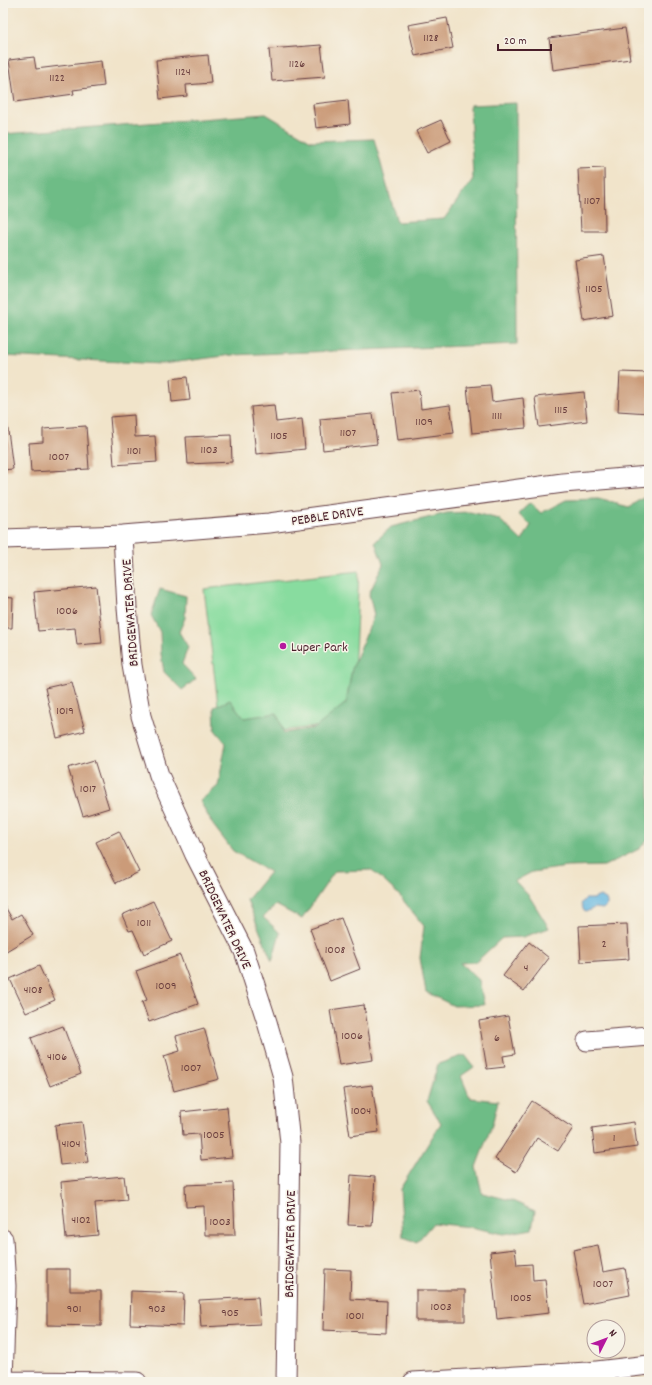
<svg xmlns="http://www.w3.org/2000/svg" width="652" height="1385" viewBox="0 0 652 1385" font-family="Dekko,sans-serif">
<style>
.green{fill:#88dc9f;stroke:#697e65}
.forest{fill:#6ebc86;stroke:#5c6e58}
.water{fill:#65b8e1;stroke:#586c86}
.building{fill:#cb9b79}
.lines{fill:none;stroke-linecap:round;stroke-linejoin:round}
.minor-casing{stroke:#633d43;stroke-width:21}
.minor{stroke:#fff;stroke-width:19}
.poi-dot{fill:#b5179e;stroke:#f7f3e8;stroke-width:1.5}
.labels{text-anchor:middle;stroke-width:3;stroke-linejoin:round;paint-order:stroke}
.number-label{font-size:12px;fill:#6a3e3e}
.street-label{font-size:14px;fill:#4a1f2b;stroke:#f7f3e8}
.poi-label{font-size:14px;fill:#4a1f2b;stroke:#f7f3e8;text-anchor:start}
</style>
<rect width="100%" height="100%" fill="#f7f3e8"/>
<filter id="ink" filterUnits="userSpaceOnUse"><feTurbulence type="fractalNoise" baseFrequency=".025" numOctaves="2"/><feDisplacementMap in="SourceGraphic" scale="8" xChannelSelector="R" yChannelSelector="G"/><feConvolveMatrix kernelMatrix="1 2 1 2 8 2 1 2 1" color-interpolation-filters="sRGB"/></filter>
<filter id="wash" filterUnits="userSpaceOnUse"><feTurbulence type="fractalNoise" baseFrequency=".012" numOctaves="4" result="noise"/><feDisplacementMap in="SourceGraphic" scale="16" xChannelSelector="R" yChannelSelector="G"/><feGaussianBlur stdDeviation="0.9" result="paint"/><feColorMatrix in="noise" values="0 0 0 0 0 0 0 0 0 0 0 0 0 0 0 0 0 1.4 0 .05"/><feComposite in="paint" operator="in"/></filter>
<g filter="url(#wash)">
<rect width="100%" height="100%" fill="#f1e4ca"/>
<path class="green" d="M359,571l-5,104 -8,38 -24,13 -100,12 -18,-149z"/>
<path class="forest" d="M516,103l1,241 -285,11 -70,9 -159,-8v-222l263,-20 45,27 63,-2 23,83 47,-3 29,-40 -3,-74z
M649,495v344l-10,10 -35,17 -37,1 -35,5 -17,9 14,15 20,32 -26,9 -21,1 -26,24 -16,1 19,17 5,25 -30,1 -28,-14 -6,-34 4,-32 -26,-32 -26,-24 -37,1 -33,48 -26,-14 -13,12 17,16 -8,28 -25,-61 23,-28 -37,-21 -20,-26 -13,-24 18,-15 8,-43 -11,-13 -1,-23 16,-7 14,18 33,-5 7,20 31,-5 31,-25 6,-34 22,-54 -5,-21 14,-30 -8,-22 16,-15 56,-14 23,-1 29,7 23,22 9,-16 -13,-11 12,-11 11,10 25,-13 32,-1 31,8z
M160,589l26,7 -1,22 -6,14 9,15 -6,17 14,15 -14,11 -18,-18 -3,-18 -1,-22 -9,-17z
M465,1055l9,12 -13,9 9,22 28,3 -6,24 -16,42 6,26 28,7 25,11 -3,18 -28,5 -34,-7 -37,-4 -16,19 -14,-5 -3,-48 41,-66 -14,-22 11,-37z"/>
<path class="water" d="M600,896l6,3 1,3v3l-4,4 -9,-1 -8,4 -2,-1 -3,-7 4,-5h8z"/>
<g id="blocks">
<path class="building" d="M447,18l6,30 -38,8 -7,-31z
M625,28l5,31 -77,11 -4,-32z
M321,45l4,32 -53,4 -3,-32z
M208,55l3,28 -25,2 1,11 -27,3 -4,-39z
M34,57l2,12 65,-8 3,25 -31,4 1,4 -59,8 -6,-42z
M348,100l2,24 -34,4 -3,-24z
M441,120l10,21 -24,12 -11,-22z
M604,168l1,63h-24l-3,-62z
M604,256l9,60 -29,5 -9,-61z
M620,372l29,1v40l-31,-2z
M187,377l3,23 -18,2 -2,-23z
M490,385l2,17 31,-4 3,30 -54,5 -5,-46z
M419,390l2,19 29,-4 4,28 -56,7 -6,-47z
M584,392l3,29 -48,6 -4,-30z
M274,405l2,17 26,-3 3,30 -49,5 -5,-47z
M373,414l4,30 -54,6 -3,-31z
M134,415l1,22 20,-1 2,26 -43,3 -4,-48z
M7,423l6,46 -10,1v-46z
M86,426l3,43 -58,3 -2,-29 14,-1v-13z
M231,435l1,27 -44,2 -2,-27z
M96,586l6,57 -25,2 -2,-17 -37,3 -4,-39z
M3,597l10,1 -1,30h-9z
M72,682l13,49 -28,7 -12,-50z
M94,760l15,48 -26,8 -15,-48z
M119,831l20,41 -23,11 -20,-41z
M153,901l19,40 -28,13 -11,-24 -4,1 -7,-16z
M3,903l9,16 9,-5 12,21 -30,18z
M341,918l19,51 -30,12 -20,-52z
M627,924l2,35 -48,3 -2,-36z
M529,942l20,16 -25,33 -21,-15z
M180,955l18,49 -49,18 -7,-20 5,-2 -11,-29z
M39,966l16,34 -29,13 -16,-34z
M364,1005l9,55 -34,5 -9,-55z
M508,1016l7,38 -12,2 2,11 -18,2 -8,-48z
M63,1026l18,48 -31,12 -19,-48z
M204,1028l15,51 -45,12 -10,-35 16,-5 -4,-15z
M372,1085l7,47 -29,4 -7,-47z
M532,1101l41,27 -15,23 -21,-13 -21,34 -21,-13z
M227,1107l5,50 -31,3 -2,-26 -16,1 -2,-23z
M82,1122l6,40 -28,3 -5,-40z
M634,1122l3,25 -42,6 -3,-25z
M351,1175l24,2 -3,49 -24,-1z
M124,1176l3,24 -32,3 3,32 -32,3 -5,-56z
M233,1183l2,52h-30l-1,-29 -18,1 -1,-22z
M598,1245l5,27 22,-4 5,27 -47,9 -10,-54z
M515,1249l2,16 15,-1 1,16 12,-1 4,34 -52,6 -7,-67z
M47,1269h23v22h31v35l-54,-1z
M325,1269l26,1 -1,29 37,2 -1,32 -63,-3z
M416,1290h49v31h-49z
M131,1291l53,2 -1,33 -53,-2z
M258,1297l2,27 -59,3 -2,-27z"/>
</g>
</g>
<g filter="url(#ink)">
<use href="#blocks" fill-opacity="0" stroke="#633d43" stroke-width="1"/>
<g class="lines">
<defs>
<path id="minor" d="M123,535l4,73 5,57 9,51 18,59 36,80 49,96 23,71 16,55 7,66 -4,239
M3,539l120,-4 146,-12 294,-40 86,-7
M587,1041l62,-5
M3,1239l3,47 -3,96
M3,1381l134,1
M413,1382l175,-10 61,-7"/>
</defs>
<use href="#minor" class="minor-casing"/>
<use href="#minor" class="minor"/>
</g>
</g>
<circle class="poi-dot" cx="283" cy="646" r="4"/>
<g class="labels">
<g class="number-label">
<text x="431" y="41">1128</text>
<text x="297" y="67">1126</text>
<text x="183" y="75">1124</text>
<text x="57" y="81">1122</text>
<text x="592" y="204">1107</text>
<text x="594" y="292">1105</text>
<text x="561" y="413">1115</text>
<text x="497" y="419">1111</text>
<text x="424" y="425">1109</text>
<text x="348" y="436">1107</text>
<text x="279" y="439">1105</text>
<text x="209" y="453">1103</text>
<text x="134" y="454">1101</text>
<text x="59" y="460">1007</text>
<text x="67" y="614">1006</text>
<text x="65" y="714">1019</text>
<text x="88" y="792">1017</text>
<text x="144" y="926">1011</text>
<text x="604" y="947">2</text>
<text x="335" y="953">1008</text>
<text x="526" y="971">4</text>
<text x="166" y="989">1009</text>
<text x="33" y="993">4108</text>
<text x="352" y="1039">1006</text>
<text x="497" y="1041">6</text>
<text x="57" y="1060">4106</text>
<text x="191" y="1071">1007</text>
<text x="361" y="1114">1004</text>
<text x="214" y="1138">1005</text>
<text x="614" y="1141">1</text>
<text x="71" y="1147">4104</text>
<text x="81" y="1223">4102</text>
<text x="220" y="1225">1003</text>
<text x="603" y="1287">1007</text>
<text x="521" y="1301">1005</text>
<text x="441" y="1310">1003</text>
<text x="74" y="1312">901</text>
<text x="157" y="1312">903</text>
<text x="230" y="1316">905</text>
<text x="355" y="1319">1001</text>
</g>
<g class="street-label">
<text transform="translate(327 515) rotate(-8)" y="5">PEBBLE DRIVE</text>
<text transform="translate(129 613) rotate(-94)" y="5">BRIDGEWATER DRIVE</text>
<text transform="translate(226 919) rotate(65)" y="5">BRIDGEWATER DRIVE</text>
<text transform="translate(289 1244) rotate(-89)" y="5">BRIDGEWATER DRIVE</text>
</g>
<g class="poi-label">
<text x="291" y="651">Luper Park</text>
</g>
</g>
<rect width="652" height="1385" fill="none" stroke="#f7f3e8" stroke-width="16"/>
<g transform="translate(606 1339) rotate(48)"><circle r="19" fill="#f7f3e8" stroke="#b29e9c"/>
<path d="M0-3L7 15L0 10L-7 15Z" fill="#b5179e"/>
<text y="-6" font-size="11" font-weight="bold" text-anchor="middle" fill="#4a1f2b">N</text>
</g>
<path d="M498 44v6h53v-6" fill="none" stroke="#4a1f2b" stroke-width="2"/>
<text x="504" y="44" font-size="12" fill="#4a1f2b" stroke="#f7f3e8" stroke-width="3" paint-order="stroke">20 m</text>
</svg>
